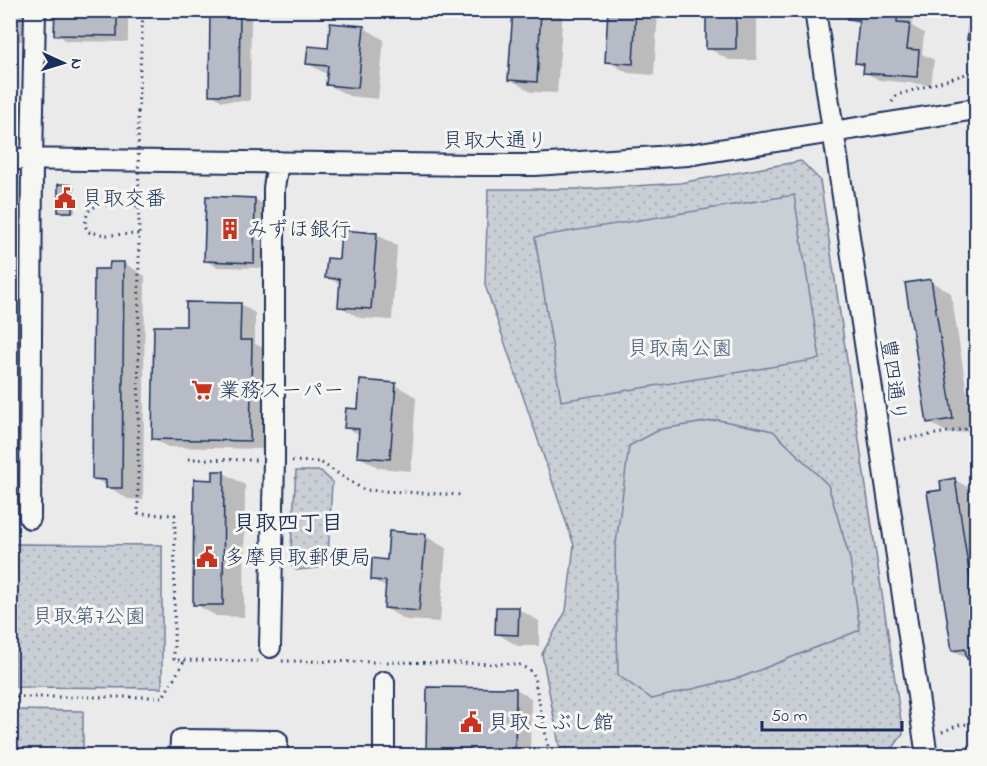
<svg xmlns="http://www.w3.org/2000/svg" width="987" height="766" viewBox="0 0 987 766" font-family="'Indie Flower','Klee One',sans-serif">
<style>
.green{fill:url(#green-dots);stroke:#727e9a;stroke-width:1.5}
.pitch{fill:#caced5;stroke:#727e9a;stroke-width:1.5}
.shadow{fill:#0003}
.building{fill:#b6bbc6;stroke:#1b2f5e;stroke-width:1.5}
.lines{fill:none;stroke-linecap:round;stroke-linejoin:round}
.minor-casing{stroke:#1b2f5e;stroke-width:24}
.path{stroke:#1b2f5e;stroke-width:3;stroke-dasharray:1.5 4.5;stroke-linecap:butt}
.minor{stroke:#f6f6f2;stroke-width:20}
.path-bridge{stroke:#1b2f5e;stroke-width:3;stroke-dasharray:1.5 4.5;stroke-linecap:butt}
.labels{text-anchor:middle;stroke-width:6;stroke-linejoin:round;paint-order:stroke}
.street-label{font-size:21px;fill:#1b2f5e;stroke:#f6f6f2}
.poi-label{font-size:21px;fill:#1b2f5e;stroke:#f6f6f2;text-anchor:start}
.park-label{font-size:21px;fill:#47577c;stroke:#f6f6f2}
.neighbourhood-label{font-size:22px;font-weight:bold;fill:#1b2f5e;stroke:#f6f6f2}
</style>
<defs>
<pattern id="green-dots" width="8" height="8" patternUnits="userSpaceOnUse" patternTransform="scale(1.5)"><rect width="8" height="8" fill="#caced5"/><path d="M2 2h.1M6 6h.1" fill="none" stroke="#adb1b9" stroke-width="1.8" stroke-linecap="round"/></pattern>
</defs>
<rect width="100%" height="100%" fill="#e9eae9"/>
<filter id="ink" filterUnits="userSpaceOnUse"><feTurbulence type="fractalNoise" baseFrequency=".0167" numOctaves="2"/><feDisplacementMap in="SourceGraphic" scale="12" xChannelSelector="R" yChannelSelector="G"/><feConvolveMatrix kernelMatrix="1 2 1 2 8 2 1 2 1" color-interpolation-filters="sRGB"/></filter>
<g filter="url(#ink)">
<path class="green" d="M801,161l19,19 83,554 -13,18 -17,4 -312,-1 -19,-101 24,-43 8,-66 -89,-260 3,-96h101l91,-6z
M296,471h25l11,11 -4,76 -10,10 -22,2 -6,-6z
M15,544l147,1v143l-147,-1z
M11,710l72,1v44h-72z"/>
<path class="pitch" d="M794,195l26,164 -259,42 -26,-164z
M718,420l55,11 55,54 22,74 10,71 -118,47 -90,22 -34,-24 -3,-124 14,-105 32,-17z"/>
<path class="shadow" d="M84,10l33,1 11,7v24l-61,-1 -11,-7z
M514,10h49l-6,83 -26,-1 -21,-13z
M610,10h48l-4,65 -26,-2 -21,-12z
M708,10h49v50h-28l-21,-12z
M850,10h63l-1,16 12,7 -2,21 12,6 -3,25 -52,-5 -14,-8v-5l-8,-4 3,-38 -11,-7z
M971,10h5v34l-7,-5z
M10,11h6l8,5 -1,25h-13z
M239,12l12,6 -1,83h-28l-11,-7z
M363,27l21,13 -6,59 -29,-3 -22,-12 1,-9 -21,-12z
M72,186l3,2v25h-13l-3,-2z
M255,199l11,7 -1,62 -48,-1 -11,-6z
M376,234l21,12 -5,74 -32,-2 -21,-12 2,-21 -14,-8 13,-17z
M124,263l21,13 -2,224 -15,-1 -34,-21 17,-207z
M930,281l21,12 22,137 -23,4 -22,-12z
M240,304l15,9v31l12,6 -2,99 -97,-2 -14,-8 33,-111z
M395,385l21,12 -5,74 -32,-3 -21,-12 2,-21 -14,-8 14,-16z
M224,473l21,12 -1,132 -28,-1 -21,-12 20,-123z
M955,480l21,12v171l-23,-13z
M425,536l21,12 -6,74 -34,-2 -21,-12 2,-20 -15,-9 16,-18z
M518,609l21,12v25h-21l-22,-13z
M516,689l15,9 -1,58h-102z"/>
<path class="building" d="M10,10h7l-1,28h-6z
M55,10h62v26l-63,-1z
M210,10h30l-1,85h-30z
M513,10h28l-4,72 -29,-2z
M608,10h28l-3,54 -28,-2z
M706,10h30v39h-30z
M848,10h50l-1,12 13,1 -3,26 12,1 -2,27 -54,-4 1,-9 -9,-1 4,-43 -12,-1z
M970,10h6v31l-9,-1z
M330,23l34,3 -6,62 -32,-3 2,-19 -22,-2 2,-18 20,2z
M58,184l14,1v27h-14z
M206,196l49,2 -1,65 -50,-2z
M341,230l36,3 -6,76 -33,-2 2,-28 -15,-1 2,-20 12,1z
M110,262h14l-2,226h-16v-8l-14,-1 2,-210h15z
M931,279l22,140 -26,4 -22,-140z
M186,302l55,1 -1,37h12l-2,101 -98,-2 2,-113h32z
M360,380l36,3 -6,76 -33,-2 2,-28 -15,-1 2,-20 12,1z
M213,471h11l-1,134h-30l1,-126 19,1z
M955,478l21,141v38l-9,2 -2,-10 -13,2 -25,-159 14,-2 -1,-9z
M389,531l37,3 -7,77 -35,-3 2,-27 -15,-1 1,-22 15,2z
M496,607h23l-1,28 -23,-1z
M427,687l89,1 -1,68h-89z"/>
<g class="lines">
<defs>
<path id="minor" d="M815,10l112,746
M10,159l468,6h56l154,-10 288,-46
M30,518l2,-359 3,-149
M270,647l4,-187v-272l4,-26
M180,756l1,-16 96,1v15
M384,756v-74"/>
</defs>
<use href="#minor" class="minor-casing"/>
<path class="path" d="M892,102l5,-7 79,-24
M138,112l5,-102
M139,226l-1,288 37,1 -1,145 84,1
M138,234l-32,1 -17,-3 -4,-6c1,-5 1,-11 4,-15 7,-10 38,-6 50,-5
M973,437h3
M899,440l73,-12
M188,459l68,1
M292,461l28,1 44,28 98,5
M282,661l99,1
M387,662l131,2 15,8 17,84
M10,697h153l22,-37
M942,732l17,-7 17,-2"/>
<use href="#minor" class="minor"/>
<path class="path-bridge" d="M138,112l1,114"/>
</g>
</g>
<defs>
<symbol id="civic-bare" viewBox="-9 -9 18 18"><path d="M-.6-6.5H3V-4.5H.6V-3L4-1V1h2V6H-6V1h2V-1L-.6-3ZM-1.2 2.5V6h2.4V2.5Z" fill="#c8321e" stroke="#f6f6f2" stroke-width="2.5" paint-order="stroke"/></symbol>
<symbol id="building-bare" viewBox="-9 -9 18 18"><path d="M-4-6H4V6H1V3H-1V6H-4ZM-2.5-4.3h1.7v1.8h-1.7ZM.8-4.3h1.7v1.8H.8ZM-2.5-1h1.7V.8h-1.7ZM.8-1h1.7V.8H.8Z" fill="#c8321e" stroke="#f6f6f2" stroke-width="2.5" paint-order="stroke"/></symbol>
<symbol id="supermarket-bare" viewBox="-9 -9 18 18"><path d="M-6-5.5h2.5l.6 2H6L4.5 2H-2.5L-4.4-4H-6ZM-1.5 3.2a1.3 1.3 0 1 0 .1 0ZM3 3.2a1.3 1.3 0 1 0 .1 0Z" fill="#c8321e" stroke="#f6f6f2" stroke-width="2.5" paint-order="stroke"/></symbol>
</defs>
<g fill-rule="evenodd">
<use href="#civic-bare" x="50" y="183" width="30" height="30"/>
<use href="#building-bare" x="215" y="214" width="30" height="30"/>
<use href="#supermarket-bare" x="187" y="375" width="30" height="30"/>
<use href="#civic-bare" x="192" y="542" width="30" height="30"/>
<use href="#civic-bare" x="456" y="707" width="30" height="30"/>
</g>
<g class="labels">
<g class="street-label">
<text x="495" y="147">貝取大通り</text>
<text transform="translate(894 380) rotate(82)" y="7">豊四通り</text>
</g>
<g class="poi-label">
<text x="82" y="205">貝取交番</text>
<text x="247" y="236">みずほ銀行</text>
<text x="219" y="397">業務スーパー</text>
<text x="224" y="564">多摩貝取郵便局</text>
<text x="488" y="729">貝取こぶし館</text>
</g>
<g class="park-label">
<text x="680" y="355">貝取南公園</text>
<text x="89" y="623">貝取第7公園</text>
</g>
<g class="neighbourhood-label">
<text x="288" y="530">貝取四丁目</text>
</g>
</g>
<rect width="987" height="766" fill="none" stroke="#f6f6f2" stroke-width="36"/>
<rect x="18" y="18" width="951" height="730" fill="none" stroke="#1b2f5e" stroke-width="2" filter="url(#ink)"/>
<g transform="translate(63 63) rotate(94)" stroke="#f6f6f2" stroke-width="4.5" paint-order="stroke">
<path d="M0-4.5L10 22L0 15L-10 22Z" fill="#1b2f5e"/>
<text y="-9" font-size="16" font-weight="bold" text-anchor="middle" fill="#1b2f5e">N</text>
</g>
<path d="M762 721v9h140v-9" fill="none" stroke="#1b2f5e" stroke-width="3"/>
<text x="771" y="721" font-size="18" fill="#1b2f5e" stroke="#f6f6f2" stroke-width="4.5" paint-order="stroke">50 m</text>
</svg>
